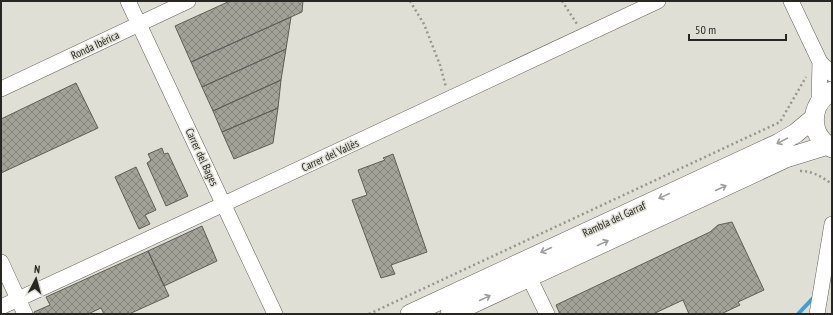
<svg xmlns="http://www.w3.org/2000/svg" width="833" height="315" viewBox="0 0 833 315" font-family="'PT Sans Narrow',sans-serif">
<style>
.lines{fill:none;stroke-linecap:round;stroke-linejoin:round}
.stream{stroke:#3ba0d5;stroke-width:4}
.building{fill:url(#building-cross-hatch);stroke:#605f57}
.minor-casing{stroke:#626159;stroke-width:16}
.tertiary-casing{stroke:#626159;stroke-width:20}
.path{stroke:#96958e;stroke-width:2.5;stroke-dasharray:2 3;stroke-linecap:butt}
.minor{stroke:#fff;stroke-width:15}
.tertiary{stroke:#fff;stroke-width:19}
.oneway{stroke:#9e9d9c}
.labels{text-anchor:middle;stroke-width:3;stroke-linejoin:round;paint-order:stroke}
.street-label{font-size:11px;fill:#272623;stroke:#e0dfd5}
</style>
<defs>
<pattern id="building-cross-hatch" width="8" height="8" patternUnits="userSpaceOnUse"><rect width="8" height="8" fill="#a3a299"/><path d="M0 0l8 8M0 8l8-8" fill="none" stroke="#85847c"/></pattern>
</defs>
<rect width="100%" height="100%" fill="#e0dfd5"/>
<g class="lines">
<path class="stream" d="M798,314l17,-18"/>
</g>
<path class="building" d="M230,1h73l-1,11 -111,50 -16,-36z
M291,17l-5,32 -84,38 -11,-25z
M286,49l-5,31 -68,31 -11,-24z
M281,80l-3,28 -56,24 -9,-21z
M76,83l22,45 -97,45v-54z
M278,108l-5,35 -39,16 -12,-27z
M162,148l2,6 4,-1 20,43 -22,10 -19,-43 4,-3 -3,-6z
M393,154l34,98 -36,13 4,9 -14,4 -29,-78 15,-5 -9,-25 27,-10 -2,-2z
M136,167l20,43 -11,5 5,9 -11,5 -24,-52z
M732,222l32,68 -26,12 2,3 -19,9h-32l-6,-14 -30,14h-93l-4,-9 154,-73 8,-7z
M202,226l15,35 -53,25 -16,-35z
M148,251l21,45 -40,18h-25l-3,-6 -13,6h-53l-1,-2 16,-7 -4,-8z"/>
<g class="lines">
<defs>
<path id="minor" d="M128,1l147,313
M791,1l29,61 12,12
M1,89l187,-88
M819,102l1,-40
M1,262l24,52
M529,277l18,37
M1,307l223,-103 434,-203
M817,314l15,-90"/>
<path id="tertiary" d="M832,91c-23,13 -24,44 0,57
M410,314l369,-171 17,-10 18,-15
M450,314l336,-156 42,-13"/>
</defs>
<use href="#minor" class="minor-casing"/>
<use href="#tertiary" class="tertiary-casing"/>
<path class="path" d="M410,1l14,23 16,41 6,22
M562,1l15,23
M800,171c13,0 22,6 32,13
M369,314l411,-192 26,-45"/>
<use href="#minor" class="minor"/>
<use href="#tertiary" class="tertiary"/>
</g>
<defs><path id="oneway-shaft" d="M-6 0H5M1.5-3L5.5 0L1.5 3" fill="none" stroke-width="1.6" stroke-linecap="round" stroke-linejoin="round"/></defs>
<g class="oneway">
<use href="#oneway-shaft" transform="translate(782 141) rotate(152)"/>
<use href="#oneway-shaft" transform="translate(721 188) rotate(-25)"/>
<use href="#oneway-shaft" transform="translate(664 196) rotate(155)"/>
<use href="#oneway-shaft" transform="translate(603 243) rotate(-25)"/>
<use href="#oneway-shaft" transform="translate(546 250) rotate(155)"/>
<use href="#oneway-shaft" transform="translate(485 298) rotate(-25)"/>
</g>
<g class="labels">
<g class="street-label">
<text transform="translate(95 45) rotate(-25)" y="4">Ronda Ibèrica</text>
<text transform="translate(330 155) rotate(-25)" y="4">Carrer del Vallès</text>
<text transform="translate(202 157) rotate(65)" y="4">Carrer del Bages</text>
<text transform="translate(614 219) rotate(-25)" y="4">Rambla del Garraf</text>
</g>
</g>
<rect width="833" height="315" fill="none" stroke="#272623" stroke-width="4"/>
<g transform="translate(36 279) rotate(6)" stroke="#e0dfd5" stroke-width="3" paint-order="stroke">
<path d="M0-3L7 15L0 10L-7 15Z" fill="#272623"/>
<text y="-6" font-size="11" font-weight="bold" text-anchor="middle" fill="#272623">N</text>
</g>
<path d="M689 34v6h97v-6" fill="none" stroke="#272623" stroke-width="2"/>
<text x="695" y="34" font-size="12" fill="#272623" stroke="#e0dfd5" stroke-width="3" paint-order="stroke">50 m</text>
</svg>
